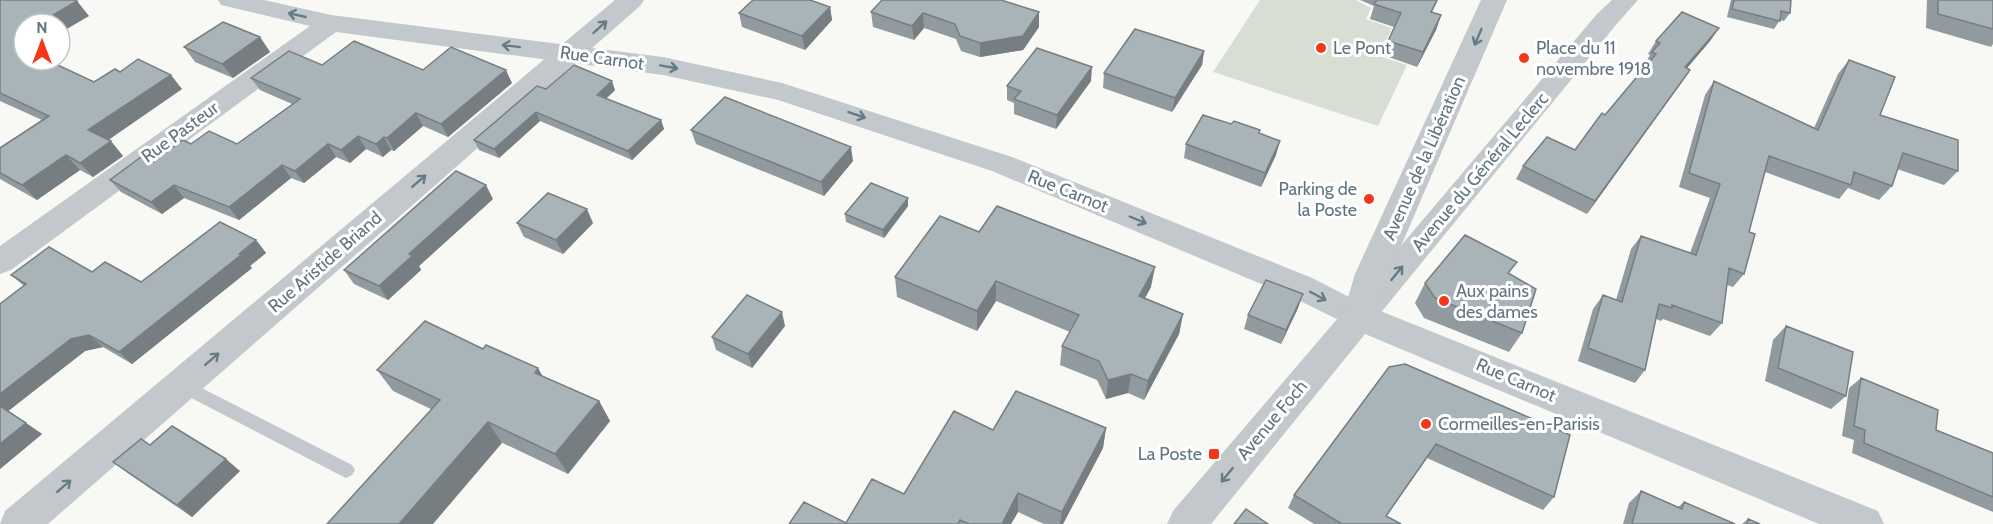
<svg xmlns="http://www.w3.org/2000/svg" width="1993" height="524" viewBox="0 0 1993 524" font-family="Cabin,sans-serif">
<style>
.green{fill:#d8ded3}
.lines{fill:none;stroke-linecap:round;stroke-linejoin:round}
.service{fill:#c2c8cb;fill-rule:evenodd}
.minor{fill:#c2c8cb;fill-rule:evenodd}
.tertiary{fill:#c2c8cb;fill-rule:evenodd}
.wall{fill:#919b9f}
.shaded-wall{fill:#767e82}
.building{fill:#a9b4b9;stroke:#767e82;stroke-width:1.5}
.oneway{stroke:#657b86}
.poi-dot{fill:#f43719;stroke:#fff;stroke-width:2}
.labels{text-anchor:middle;stroke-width:6;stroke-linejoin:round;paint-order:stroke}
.poi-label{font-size:18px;fill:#607782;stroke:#fff;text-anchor:start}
.street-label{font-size:18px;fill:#607782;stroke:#fff}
</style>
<rect width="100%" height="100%" fill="#f8f8f4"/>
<path class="green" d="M1260,0h96l15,8 -5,11 26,9 -13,28 28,9 -29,61 -165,-54z"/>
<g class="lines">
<path class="service" d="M182,378l170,87 3,5 -3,5 -6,3 -6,-3 -164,-85 -2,-5 2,-5z"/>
<path class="minor" d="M218,0h46l67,15 332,42 119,26 230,74 300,121 43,22 242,-286 15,-14h26l-23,26 -245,300 -11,4 -69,-34 -298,-125 -214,-71 -115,-25 -327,-43 -325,238 -11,4v-28l310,-220 -89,-21z"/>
<path class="tertiary" d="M615,0h29l-4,6 -592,518h-48l5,-13z
M1481,0h26l-118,274 -11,36 500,201 6,13h-65l-454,-190 -154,190h-44l6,-13 171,-200 11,-37z"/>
</g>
<path class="wall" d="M0,0l89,16 -29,8 -36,36 70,22 26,-10 62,17 -74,51 15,16 -30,21 -13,-7 -43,30 -37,-21v-31l42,-28 -42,-19z
M882,0l157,27 -16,23 -43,7 -19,-6 -5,-12 -32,-11 -10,12 -41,-13 -2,-15z
M1360,0h78l-6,12 9,3 -5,15 -19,37 -34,-12 5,-14 6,-14 -24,-8 4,-13z
M1731,0h60l-1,13 -6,8 -4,-1 -6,9 -47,-12z
M1927,0h66v44l-2,3 -65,-19z
M830,7l2,13 -27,30 -63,-23 -3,-14z
M1719,28l-9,13 -23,27 3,2 -9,13 -94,131 -71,-35 7,-13 52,-16 71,-84 -2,-1 6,-10 -2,-1 8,-13z
M260,37l10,15 -37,26 -38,-16 -11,-15z
M1204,51l-2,14 -30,47 -69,-24 1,-15z
M1849,60l31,55 78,56 -14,14 -47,-16 -5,17 -13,14 -31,-12 -9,11 -74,-27 -16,60 -5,42 -11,13 -6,-2 -5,38 -12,13 -47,-17 -2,2 -5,-2 -11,51 -10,13 -57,-22 15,-52 10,-14 13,5 15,-51 10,-13 49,17 20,-55 -31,-11 26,-92 9,-14 100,47 24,-54z
M322,65l101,5 89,13 -64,54 -25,-11 -29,25 -3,-1 -8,7 -17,-8 -16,14 -14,-6 -32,26 -13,-5 -52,42 -55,-22 -22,16 -41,-22 -11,-12 43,-18 38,-18h46l55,-40 -32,-14 -9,-12z
M1091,81l-35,48 -42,-15v-11l-7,-3v-14z
M546,89l69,1 -9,9 55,21 3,9 -32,31 -92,-39 -41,37 -20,-8 -5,-10z
M1231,124l29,6 -1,3 17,22 -15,32 -77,-29 2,-14z
M691,130l162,31 -29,35 -128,-52z
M908,198v8l-24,32 -38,-16 -1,-8z
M493,199l-74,67 2,4 -33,30 -34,-16 -10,-14z
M517,223h76l-30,31 -39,-17z
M979,232l172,55 -6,11 38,16 -4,20 -35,66 -16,-7 -22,6 -9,-19 -37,-15 2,-19 8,-14 -74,-31 -19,30 -80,-34 -2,-20z
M256,240l10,13 -16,13 2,2 -120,96 -29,-17 -18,4 -77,60 34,23 -42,35 24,-183 -13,-11 81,-3 49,10z
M1510,274l12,59 -13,19 -85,-34 -9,-15 10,-20z
M1298,308l-17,36 -37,-15 4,-14z
M785,326l-33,42 -36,-18 -4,-13z
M1786,326l60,70 -15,13 -66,-28 8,-41z
M1389,367l165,130 -11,13 -116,-52 -41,58 15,8h-87l-26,-16 6,-13z
M377,370l166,6 56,25 11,20 -42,53 -175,-83z
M1861,378l75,52 57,23v59l-141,-59 2,-13 -12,-4 7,-48z
M1106,428l-3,20 -40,76h-19l-26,-12 -7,12h-222l57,-1 58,-29 89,-64z
M150,445l90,26 -48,46 -63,-43 -16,-12z
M1641,491l37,16 6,-5 51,22h-112l6,-21z
M1748,519l12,5h-18z"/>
<path class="shaded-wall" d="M77,1l12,15 -29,17v-9h-22z
M830,7l2,13 -27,30 -3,-14z
M1039,12v15l-16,23 -43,7v-14z
M923,13l1,15 -10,12 -2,-14z
M1441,15l-5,15 -19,37 6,-15z
M1719,28l-9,13 -34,40 9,-14z
M260,37l10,15 -37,26 -11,-14z
M1204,51l-2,14 -30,47 3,-14z
M1092,67l-1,14 -35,48 1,-14z
M506,70l6,13 -64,54 -7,-13z
M1690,70l-9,13 -94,131 8,-13z
M171,75l11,14 -81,56 -13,-15z
M612,81l3,9 -15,14 -3,-9z
M536,112l4,9 -41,37 -5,-9z
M416,113l7,13 -29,25 -7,-13z
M661,120l3,9 -32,31 -4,-9z
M358,136l8,13 -16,14 -9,-13z
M384,137l7,13 -8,7 -7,-13z
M111,141l12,15 -30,21 -13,-14z
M1280,141l-4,14 -15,32 4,-14z
M328,144l8,13 -32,26 -9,-12z
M851,147l2,14 -29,35 -3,-14z
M66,155l14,15 -43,30 -15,-15z
M282,165l9,13 -52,42 -10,-13z
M174,185l10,13 -22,16 -11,-12z
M486,185l7,14 -74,67 2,4 -33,30 -9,-14 30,-32z
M908,198v8l-24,32 -1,-8z
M587,209l6,14 -30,31 -7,-14z
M256,240l10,13 -16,13 2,2 -120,96 -13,-12z
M1155,267l-4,20 -16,29 4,-20z
M996,281v20l-19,30v-20z
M1303,294l-5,14 -17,36 5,-14z
M782,312l3,14 -33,42 -4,-14z
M1183,314l-4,20 -35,66 4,-19z
M89,335l14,12 -18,4 -78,61 -7,-6v-12l71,-55z
M538,368l12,21 -15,-16z
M1131,374l-3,19 -22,6 2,-19z
M599,401l11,20 -42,53 -13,-20z
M488,422l14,21 -69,81h-34z
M26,423l16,11 -42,35v-25z
M1106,428l-3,20 -40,76h-3l2,-12z
M1436,444l-9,14 -46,66 5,-8z
M226,459l14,12 -48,46 -15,-12z
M1018,493v19l-7,12h-9z"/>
<path class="building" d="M0,0h75l2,1 -39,23h-14v8l-4,3 4,2v23h23l47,22 21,-13 5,3 18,-13 33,16 -83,55 23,11 -31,22 -14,-8 -44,30 -22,-12v-25l49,-32 -49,-23z
M753,0h57l20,7 -28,29 -63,-23z
M882,0h119l38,12 -16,24 -43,7 -20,-7 -5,-12 -32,-11 -11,13 -41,-14z
M1377,0h60l-6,12 10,3 -18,37 -35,-11 13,-28 -27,-9z
M1734,0h57l-1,13 -9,-2 -1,10 -48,-12z
M1938,0h55v29l-55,-15z
M1682,12l37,16 -34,39 5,3 -95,131 -72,-35 24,-29 28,13 27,-37 3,2 51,-61 -4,-2 8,-9 -4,-2z
M223,22l37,15 -38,27 -38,-17z
M1135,29l69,22 -29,47 -71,-25z
M354,41l69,29 28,-23 55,23 -65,54 -25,-11 -29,25 -3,-1 -8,7 -18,-8 -17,14 -13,-6 -33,27 -13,-6 -53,42 -55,-22 -23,17 -41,-22 31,-23 12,5 30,-22 8,4 18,-13 28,13 63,-45 -49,-21 38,-27 33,14z
M1037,48l55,19 -35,48 -43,-16 7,-8 -14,-5z
M1849,60l46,17 -15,38 78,25v31l-55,-18 -11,33 -38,-14 -3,13 -82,-29 -20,76 6,2 -11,40 -15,-6 -7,55 -50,-18v3l-13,-4 -14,66 -57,-22 15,-53 19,7 19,-66 55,19 24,-71 -31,-11 25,-92 104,49z
M574,65l38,16 -15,14 64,25 -33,31 -92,-39 -42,37 -20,-9 63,-54 9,3z
M725,97l126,50 -30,35 -130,-52z
M1203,115l28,9 3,-3 26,9 -1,3 21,8 -15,32 -79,-29z
M456,171l30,14 -77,69 3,2 -33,30 -35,-16z
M871,183l37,15 -25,32 -38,-16z
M548,193l39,16 -31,31 -39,-17z
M997,206l158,61 -16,29 44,18 -35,67 -17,-7 -23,6 -9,-19 -37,-15 17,-31 -83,-34 -19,30 -82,-34 45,-61 39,16z
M220,222l36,18 -17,14 2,1 -122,97 -30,-17 -18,4 -71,55v-90l26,-20 -15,-9 38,-28 43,25 13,-10 36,20z
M1465,235l52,27 -9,11 28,16 -14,44 -87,-35 -10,-15z
M1266,280l37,14 -17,36 -38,-15z
M747,295l35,17 -34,42 -36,-17z
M425,321l58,28 3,-4 52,23 -3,5 64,28 -44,53 -67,-32 -89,102h-72l113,-124 -63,-30z
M1786,326l67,26 -7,44 -68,-28z
M1405,364l165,71 -16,62 -118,-53 -50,72 15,8h-59l-48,-29 95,-128z
M1861,378l77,32 -2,20 57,23v44l-129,-54 1,-13 -11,-4z
M1016,391l90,37 -44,84 -44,-19 -16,31h-33l-9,-4 -2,4h-169l15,-22 42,21 26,-44 32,15 50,-83 39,19z
M0,406l26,17 -26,21z
M172,426l54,33 -49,46 -64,-43 28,-23 9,6z
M1641,491l41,18 2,-7 51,22h-103z
M1246,509l22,15h-34z
M1748,519l12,5h-13z"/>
<defs><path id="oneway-shaft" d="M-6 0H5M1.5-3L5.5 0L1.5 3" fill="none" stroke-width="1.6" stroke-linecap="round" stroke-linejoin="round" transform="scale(1.5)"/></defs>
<g class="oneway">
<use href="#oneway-shaft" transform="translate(297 15) rotate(-167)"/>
<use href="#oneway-shaft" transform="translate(600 27) rotate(-42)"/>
<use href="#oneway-shaft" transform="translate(1478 37) rotate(113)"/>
<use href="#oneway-shaft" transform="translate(511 46) rotate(-173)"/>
<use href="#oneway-shaft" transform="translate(669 67) rotate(10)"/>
<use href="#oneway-shaft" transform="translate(857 115) rotate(19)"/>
<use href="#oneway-shaft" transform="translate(419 181) rotate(-41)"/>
<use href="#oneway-shaft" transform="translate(1138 220) rotate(23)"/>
<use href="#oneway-shaft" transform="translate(1397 273) rotate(-51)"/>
<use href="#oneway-shaft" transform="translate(1318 296) rotate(28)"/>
<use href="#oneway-shaft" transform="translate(212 359) rotate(-41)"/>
<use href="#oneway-shaft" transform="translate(1227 475) rotate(129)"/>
<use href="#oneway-shaft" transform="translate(64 486) rotate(-41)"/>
</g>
<g class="poi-dot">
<circle cx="1321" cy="48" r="6"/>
<circle cx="1524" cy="58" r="6"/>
<circle cx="1369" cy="199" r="6"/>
<circle cx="1444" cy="301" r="6"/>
<circle cx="1426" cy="424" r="6"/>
<rect x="1208" y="448" width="12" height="12" rx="3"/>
</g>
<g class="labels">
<g class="poi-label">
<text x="1333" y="54">Le Pont</text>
<text x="1536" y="54">Place du 11<tspan x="1536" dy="21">novembre 1918</tspan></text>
<text x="1357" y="195" text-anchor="end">Parking de<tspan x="1357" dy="21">la Poste</tspan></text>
<text x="1456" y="297">Aux pains<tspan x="1456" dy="21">des dames</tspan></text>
<text x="1438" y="430">Cormeilles-en-Parisis</text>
<text x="1202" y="460" text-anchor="end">La Poste</text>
</g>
<g class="street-label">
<text transform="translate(602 58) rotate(8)" y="6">Rue Carnot</text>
<text transform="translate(180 132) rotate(-36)" y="6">Rue Pasteur</text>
<text transform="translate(1424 158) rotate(-66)" y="6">Avenue de la Libération</text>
<text transform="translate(1480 172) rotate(-50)" y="6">Avenue du Général Leclerc</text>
<text transform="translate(1068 191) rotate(22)" y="6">Rue Carnot</text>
<text transform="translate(325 262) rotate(-41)" y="6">Rue Aristide Briand</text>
<text transform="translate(1516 380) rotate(23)" y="6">Rue Carnot</text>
<text transform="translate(1272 420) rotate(-50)" y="6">Avenue Foch</text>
</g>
</g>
<g transform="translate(42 42)"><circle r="28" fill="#ffffff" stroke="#bfc9cd" stroke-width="1.5"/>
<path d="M0-4.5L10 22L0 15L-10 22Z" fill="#f43719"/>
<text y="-9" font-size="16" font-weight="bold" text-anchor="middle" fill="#607782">N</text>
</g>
</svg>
